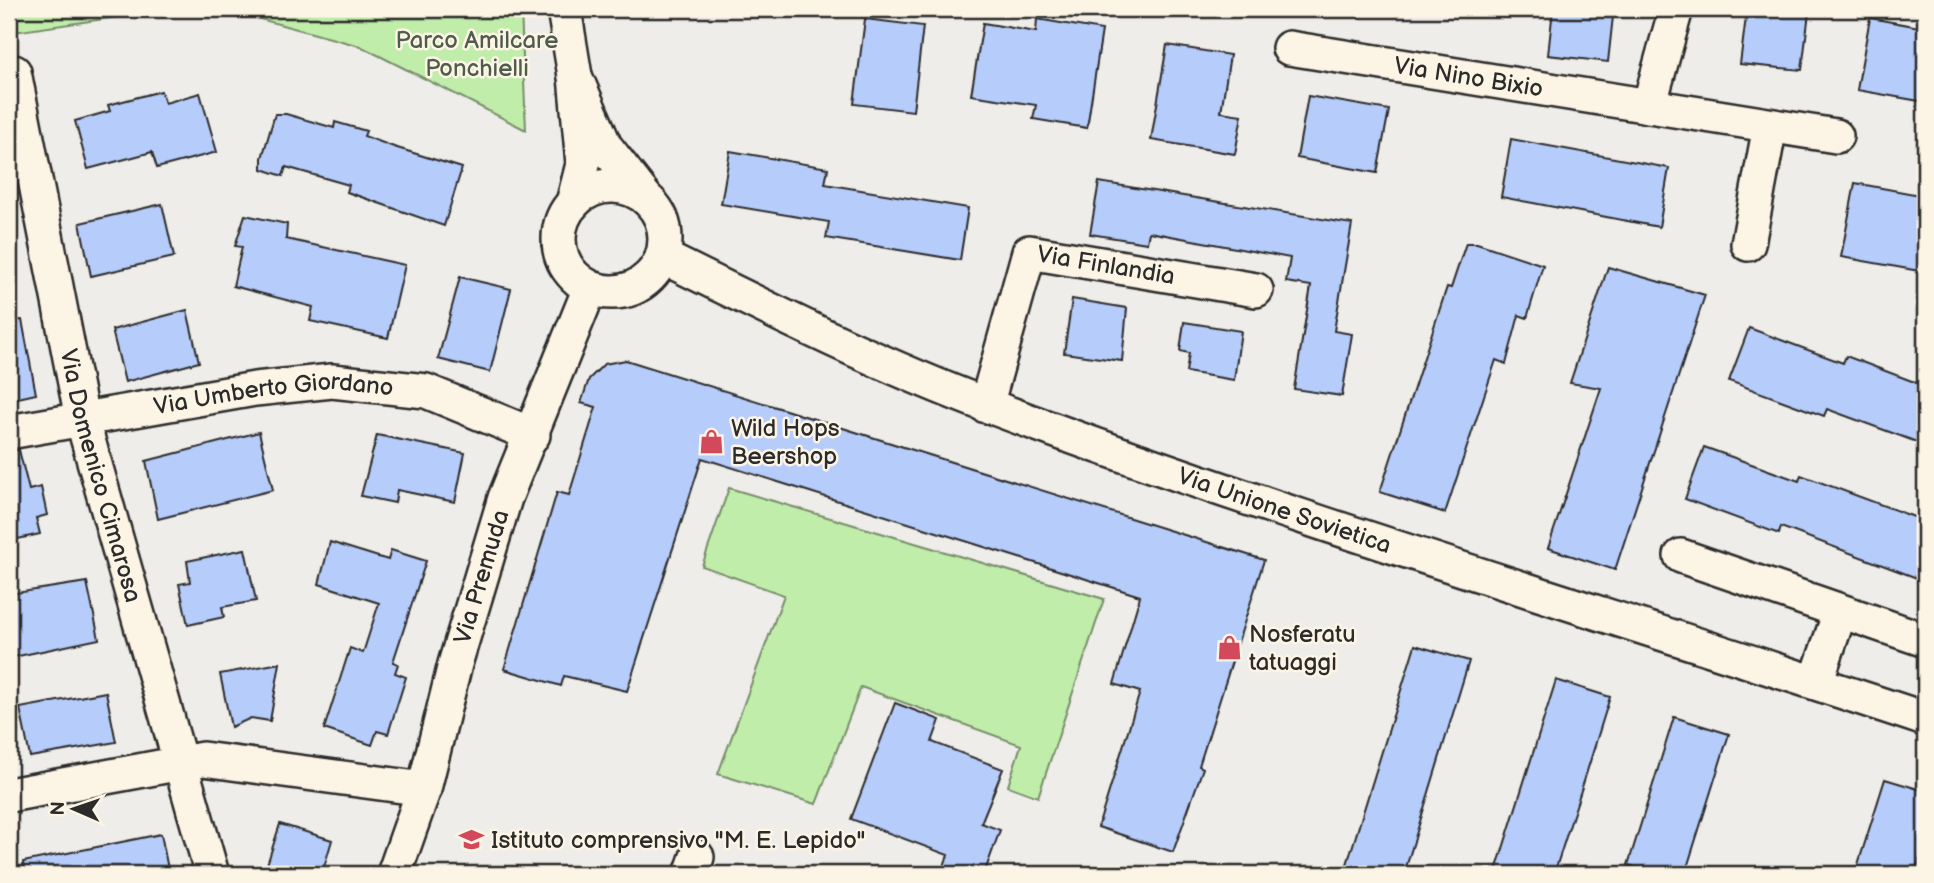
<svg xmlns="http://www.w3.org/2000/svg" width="1934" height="883" viewBox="0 0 1934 883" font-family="'Balsamiq Sans',sans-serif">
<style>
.green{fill:#c1edaa;stroke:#768c6a;stroke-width:2}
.building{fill:#b6ccfb;stroke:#2b2b2b;stroke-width:2}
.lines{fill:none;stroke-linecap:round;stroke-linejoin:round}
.street-casing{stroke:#2b2b2b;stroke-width:38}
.street{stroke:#fcf5e5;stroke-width:33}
.labels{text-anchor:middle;stroke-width:5;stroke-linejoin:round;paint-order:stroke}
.park-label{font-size:24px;fill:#505c4b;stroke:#fcf5e5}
.street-label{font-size:24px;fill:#2b2b2b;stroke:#fcf5e5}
.poi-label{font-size:24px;fill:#2b2b2b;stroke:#fcf5e5;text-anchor:start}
</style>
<rect width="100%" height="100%" fill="#eeede9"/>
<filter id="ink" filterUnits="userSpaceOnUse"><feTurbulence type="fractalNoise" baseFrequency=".0143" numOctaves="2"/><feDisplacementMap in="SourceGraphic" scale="14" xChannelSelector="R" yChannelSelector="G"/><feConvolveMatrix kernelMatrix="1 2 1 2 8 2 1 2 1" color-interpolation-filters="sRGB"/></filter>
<g filter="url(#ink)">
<path class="green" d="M9,9h165l-160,23z
M223,9h298l5,121 -166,-84z
M729,488l375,111 -66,198 -30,-11 13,-41 -160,-58 -45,117 -98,-30 66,-179 -82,-29z"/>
<path class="building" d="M1553,9h57l-1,7h4l-5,46 -60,-7z
M1747,9l62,3 -7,58 -62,-6z
M1870,18l55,10v74l-68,-12z
M865,19l58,7 -10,85 -59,-7z
M1037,19l65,11 -15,98 -54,-9 3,-14 -65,-10 12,-72 53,9z
M1167,45l63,10 -9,57 21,3 -7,39 -84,-14z
M161,91l4,12 35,-10 17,59 -60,16 -5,-16 -64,17 -13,-48 35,-10 -2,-6z
M1308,96l81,14 -12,63 -80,-15z
M275,114h11l48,14 1,-6 31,9 -2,5 30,11 68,21 -18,58 -97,-34 2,-7 -63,-18 -3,9 -21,-7v-11z
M1511,139l158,29 -10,59 -158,-30z
M730,151l98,17 -3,16 143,24 -8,52 -134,-22 3,-16 -108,-18z
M1099,182l253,42 -18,107 18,3 -10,62 -48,-7 17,-103 -25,-4 4,-24 -141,-26 -2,11 -57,-9z
M1855,183l70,13v76l-84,-15z
M162,204l12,53 -83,19 -11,-53z
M245,215l42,9 -1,15 119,26 -17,73 -78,-17 3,-14 -80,-21 9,-39 -7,-1z
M1466,243h11l66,22 -16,53 -8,-3 -13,49 -10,-4 -51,153 -65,-21 67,-205 4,1z
M1608,267l97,28 -90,275 -67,-22 53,-160 -31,-5z
M460,277l51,12 -21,83 -52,-13z
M1072,299l55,9 -5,53 -58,-8z
M187,310l12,52 -74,20 -13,-52z
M22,320l14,74 -27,6v-79z
M1184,322l57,9 -7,49 -48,-8 3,-19 -9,-2z
M1749,328l94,35 3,-7 79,30v59l-98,-36 -3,7 -95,-35z
M626,360l638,200 -65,206 4,2 -30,84 -75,-25 42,-135 -26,-8 26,-88 -438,-138 -75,233 -63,-15 -3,10 -57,-17 53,-177 12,3 27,-88 -15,-4 8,-24 15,-15z
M259,432l14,58 -115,29 -12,-58z
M377,435l88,18 -10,49 -58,-12 -2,13 -34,-7z
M1704,447l95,34 2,-6 124,46v60l-144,-54 -2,7 -94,-35z
M19,450l10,40 12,-3 6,28 -11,3 4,16 -31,7v-90z
M330,542l58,18 3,-10 35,11 -33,101 5,2 -3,9 11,4 -18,57 -11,-3 -5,14 -48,-16 26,-81 13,5 16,-50 -60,-19z
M245,549l11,52 -34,6 2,10 -36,8 -9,-41 11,-2 -3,-21z
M87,582l12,57 -90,19v-64z
M1415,645l54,16 -65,213h-60z
M280,663l-10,58 -19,-3 -20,9 -11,-53z
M1556,680l54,17 -26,84 -30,93h-59z
M106,692l10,50 -86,15 -10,-49z
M895,703l45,17 -8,22 71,27 -22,54 19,7 -16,44h-43l7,-19 -97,-36z
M1674,717l55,17 -44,140h-26l-31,-9z
M1885,779l40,12v49l-10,34h-60z
M280,824l52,16 -10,34h-58z
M161,834l8,40h-145l-1,-12z"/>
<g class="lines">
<defs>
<g id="street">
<path d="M564,9l11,67"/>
<path id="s1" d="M1289,48l547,88"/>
<path id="s2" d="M14,72l68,347 130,455"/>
<path d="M1649,106l27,-97"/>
<circle cx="612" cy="239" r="53"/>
<path d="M573,203l10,-39 -8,-88 30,70 40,51"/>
<path d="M1748,244l22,-118"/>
<path id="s3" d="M663,257c107,53 214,107 326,149 308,116 624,209 936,313"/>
<path id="s4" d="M986,406l43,-154 227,38"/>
<path id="s5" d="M9,432l246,-43 77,-8 94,10 107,44"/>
<path d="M1681,556l244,84"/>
<path d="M1816,682l24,-70"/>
<path d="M9,795l194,-36 221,30"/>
<path id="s6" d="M394,874l30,-85 31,-125 50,-166 85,-210"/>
<path d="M691,874l6,-17"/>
</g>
</defs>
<use href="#street" class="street-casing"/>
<use href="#street" class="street"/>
</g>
</g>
<defs>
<symbol id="shop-bare" viewBox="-9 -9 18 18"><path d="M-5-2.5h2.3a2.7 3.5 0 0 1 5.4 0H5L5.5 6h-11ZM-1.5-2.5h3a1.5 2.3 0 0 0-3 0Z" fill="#d1495b" stroke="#fcf5e5" stroke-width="2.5" paint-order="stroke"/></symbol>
<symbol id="school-bare" viewBox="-9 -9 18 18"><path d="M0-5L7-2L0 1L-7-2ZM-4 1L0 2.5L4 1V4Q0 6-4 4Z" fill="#d1495b" stroke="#fcf5e5" stroke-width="2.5" paint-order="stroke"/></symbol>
</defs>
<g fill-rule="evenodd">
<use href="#shop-bare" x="694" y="424" width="35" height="35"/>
<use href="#shop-bare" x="1212" y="630" width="35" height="35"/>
<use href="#school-bare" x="454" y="822" width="35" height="35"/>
</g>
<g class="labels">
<g class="park-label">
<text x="477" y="48">Parco Amilcare<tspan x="477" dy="28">Ponchielli</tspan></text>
</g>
<g class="street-label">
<text dy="8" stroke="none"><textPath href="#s1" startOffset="182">Via Nino Bixio</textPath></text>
<text dy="8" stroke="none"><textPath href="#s4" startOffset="238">Via Finlandia</textPath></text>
<text dy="8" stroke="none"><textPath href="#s5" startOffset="268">Via Umberto Giordano</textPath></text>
<text dy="8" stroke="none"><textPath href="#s2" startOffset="413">Via Domenico Cimarosa</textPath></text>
<text dy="8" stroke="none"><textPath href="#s3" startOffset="672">Via Unione Sovietica</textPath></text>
<text dy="8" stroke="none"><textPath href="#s6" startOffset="310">Via Premuda</textPath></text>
</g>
<g class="poi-label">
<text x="731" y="436">Wild Hops<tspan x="731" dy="28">Beershop</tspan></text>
<text x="1249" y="642">Nosferatu<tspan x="1249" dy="28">tatuaggi</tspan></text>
<text x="491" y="848">Istituto comprensivo "M. E. Lepido"</text>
</g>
</g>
<rect width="1934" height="883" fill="none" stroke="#fcf5e5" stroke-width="35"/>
<rect x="18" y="18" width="1899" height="848" fill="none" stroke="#2b2b2b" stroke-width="2.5" filter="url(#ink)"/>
<g transform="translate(74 809) rotate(272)" stroke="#fcf5e5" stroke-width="5" paint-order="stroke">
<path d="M0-5L12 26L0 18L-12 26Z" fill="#2b2b2b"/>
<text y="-10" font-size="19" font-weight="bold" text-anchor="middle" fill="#2b2b2b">N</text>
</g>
</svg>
